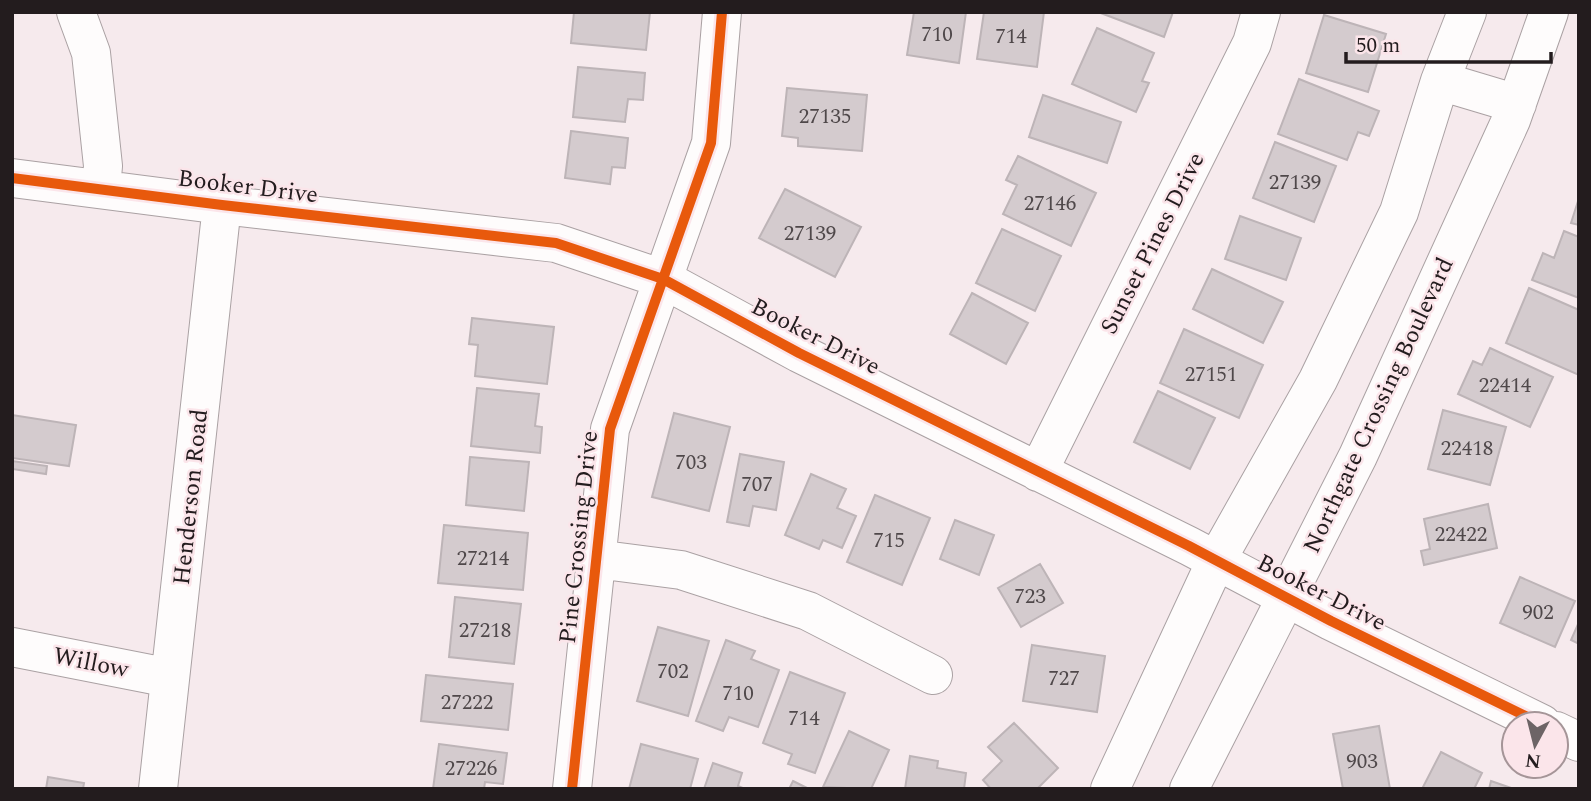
<svg xmlns="http://www.w3.org/2000/svg" width="1591" height="801" viewBox="0 0 1591 801" font-family="Spectral,serif">
<style>
.building{fill:#d4cbce;stroke:#bdb4b7;stroke-width:2}
.lines{fill:none;stroke-linecap:round;stroke-linejoin:round}
.minor-casing{stroke:#aaa1a3;stroke-width:40}
.major-casing{stroke:#aaa1a3;stroke-width:40}
.minor{stroke:#fefcfc;stroke-width:38}
.major{stroke:#fefcfc;stroke-width:38}
.cycleway-casing{stroke:#fbe5ea;stroke-width:15}
.cycleway{stroke:#e8590c;stroke-width:10}
.labels{text-anchor:middle;stroke-width:5;stroke-linejoin:round;paint-order:stroke}
.number-label{font-size:21px;fill:#4f484a}
.street-label{font-size:24px;fill:#231c1e;stroke:#fbe5ea}
</style>
<rect width="100%" height="100%" fill="#f6eaed"/>
<path class="building" d="M574,12h76l-4,38 -75,-7z
M914,12h52l-7,51 -52,-8z
M984,12h60l-7,55 -60,-8z
M1098,12h75l-9,25z
M1324,15l62,19 -18,58 -62,-19z
M1097,28l57,25 -12,28 7,2 -13,29 -64,-28z
M578,67l67,6 -2,27 -15,-1 -3,23 -52,-5z
M1299,79l80,32 -10,25 -11,-4 -11,28 -69,-26z
M787,88l80,7 -5,56 -64,-5v-8l-16,-2z
M1043,95l78,27 -14,41 -78,-26z
M571,131l57,7 -3,30 -13,-1 -2,17 -45,-6z
M1275,142l61,24 -22,56 -61,-24z
M1018,156l78,37 -25,53 -68,-32 14,-29 -11,-5z
M785,189l76,38 -26,50 -76,-39z
M1579,198v27l-8,-2z
M1240,216l61,22 -15,42 -61,-21z
M1002,229l59,27 -26,55 -59,-28z
M1564,231l15,6v61l-47,-18 11,-27 11,5z
M1212,269l71,33 -20,41 -70,-34z
M1529,288l50,22v65l-73,-32z
M972,293l56,30 -22,41 -56,-30z
M472,318l82,9 -7,57 -72,-8 3,-31 -9,-1z
M1184,329l79,36 -24,53 -79,-35z
M1490,348l63,29 -23,50 -72,-33 15,-33 9,4z
M477,388l62,6 -4,32 7,1 -2,26 -69,-7z
M1158,391l57,27 -25,51 -56,-27z
M1443,410l63,17 -16,58 -62,-16z
M674,413l56,14 -21,84 -57,-14z
M12,415l64,10 -7,41 -57,-8z
M740,454l44,8 -8,48 -23,-4 -4,20 -22,-4z
M470,457l59,5 -5,49 -58,-6z
M12,461l35,5 -1,8 -34,-5z
M811,474l35,15 -9,19 19,8 -14,32 -19,-8 -4,9 -34,-14z
M875,495l55,23 -28,67 -55,-23z
M1488,504l9,44 -73,17 -3,-14 9,-2 -6,-30z
M955,520l39,15 -15,40 -39,-16z
M444,525l84,8 -5,57 -85,-7z
M1040,564l23,39 -42,24 -23,-39z
M1520,577l55,24 -20,46 -55,-24z
M455,597l66,7 -7,60 -65,-7z
M1579,622v22l-8,-4z
M658,627l51,14 -21,75 -51,-15z
M726,640l29,11 -4,8 28,11 -21,57 -29,-10 -6,14 -27,-10z
M1032,645l73,11 -8,56 -74,-11z
M790,672l55,21 -30,80 -27,-9 4,-10 -29,-11z
M426,675l87,9 -5,46 -87,-9z
M1014,723l44,45 -21,21h-46l-8,-9 19,-19 -14,-14z
M1379,726l11,63h-47l-10,-55z
M849,731l40,19 -18,39 -48,-2z
M439,744l68,9 -4,31 -18,-2 -1,7h-51z
M641,744l57,15 -8,30h-61z
M1441,752l41,21 -8,16h-52z
M910,756l28,5 -1,7 29,5 -2,16h-59z
M713,763l29,10 -4,13 7,3h-41z
M48,777l36,6 -1,6h-37z
M793,781l16,8h-20z
M1491,781l23,8h-25z"/>
<g class="lines">
<defs>
<path id="minor" d="M76,12l15,41 12,113 -2,22
M12,178l210,27 334,38 107,36 136,74 390,193 142,75 211,103
M1038,472l214,-429 9,-31
M596,559l85,11 127,41 125,64
M12,647l158,31
M1556,731l23,11
M158,789l64,-584
M572,789l38,-360 101,-286 11,-131"/>
<path id="major" d="M1440,81l77,23
M1110,789l106,-228 102,-181 81,-168 41,-131 27,-69
M1189,789l169,-333 153,-336 38,-108"/>
</defs>
<use href="#minor" class="minor-casing"/>
<use href="#major" class="major-casing"/>
<use href="#minor" class="minor"/>
<use href="#major" class="major"/>
<defs>
<path id="cycleway" d="M12,178l210,27 334,38 107,36 136,74 390,193 142,75 211,103
M572,789l38,-360 101,-286 11,-131"/>
</defs>
<use href="#cycleway" class="cycleway-casing"/>
<use href="#cycleway" class="cycleway"/>
</g>
<g class="labels">
<g class="number-label">
<text x="937" y="41">710</text>
<text x="1011" y="43">714</text>
<text x="825" y="123">27135</text>
<text x="1295" y="189">27139</text>
<text x="1050" y="210">27146</text>
<text x="810" y="240">27139</text>
<text x="1211" y="381">27151</text>
<text x="1505" y="392">22414</text>
<text x="1467" y="455">22418</text>
<text x="691" y="469">703</text>
<text x="757" y="491">707</text>
<text x="1461" y="541">22422</text>
<text x="889" y="547">715</text>
<text x="483" y="565">27214</text>
<text x="1030" y="603">723</text>
<text x="1538" y="619">902</text>
<text x="485" y="637">27218</text>
<text x="673" y="678">702</text>
<text x="1064" y="685">727</text>
<text x="738" y="700">710</text>
<text x="467" y="709">27222</text>
<text x="804" y="725">714</text>
<text x="1362" y="768">903</text>
<text x="471" y="775">27226</text>
</g>
<g class="street-label">
<text transform="translate(248 186) rotate(7)" y="8">Booker Drive</text>
<text transform="translate(1152 243) rotate(-63)" y="8">Sunset Pines Drive</text>
<text transform="translate(816 336) rotate(27)" y="8">Booker Drive</text>
<text transform="translate(1378 405) rotate(-65)" y="8">Northgate Crossing Boulevard</text>
<text transform="translate(190 497) rotate(-84)" y="8">Henderson Road</text>
<text transform="translate(578 537) rotate(-84)" y="8">Pine Crossing Drive</text>
<text transform="translate(1322 592) rotate(27)" y="8">Booker Drive</text>
<text transform="translate(91 662) rotate(11)" y="8">Willow</text>
</g>
</g>
<rect width="1591" height="801" fill="none" stroke="#231c1e" stroke-width="28"/>
<g transform="translate(1535 745) rotate(187)"><circle r="33" fill="#fbe5ea" stroke="#a59598" stroke-width="2"/>
<path d="M0-5L12 26L0 18L-12 26Z" fill="#6d6466"/>
<text y="-10" font-size="19" font-weight="bold" text-anchor="middle" fill="#231c1e">N</text>
</g>
<path d="M1346 52v10h205v-10" fill="none" stroke="#231c1e" stroke-width="3.5"/>
<text x="1356" y="52" font-size="21" fill="#231c1e" stroke="#fbe5ea" stroke-width="5" paint-order="stroke">50 m</text>
</svg>
